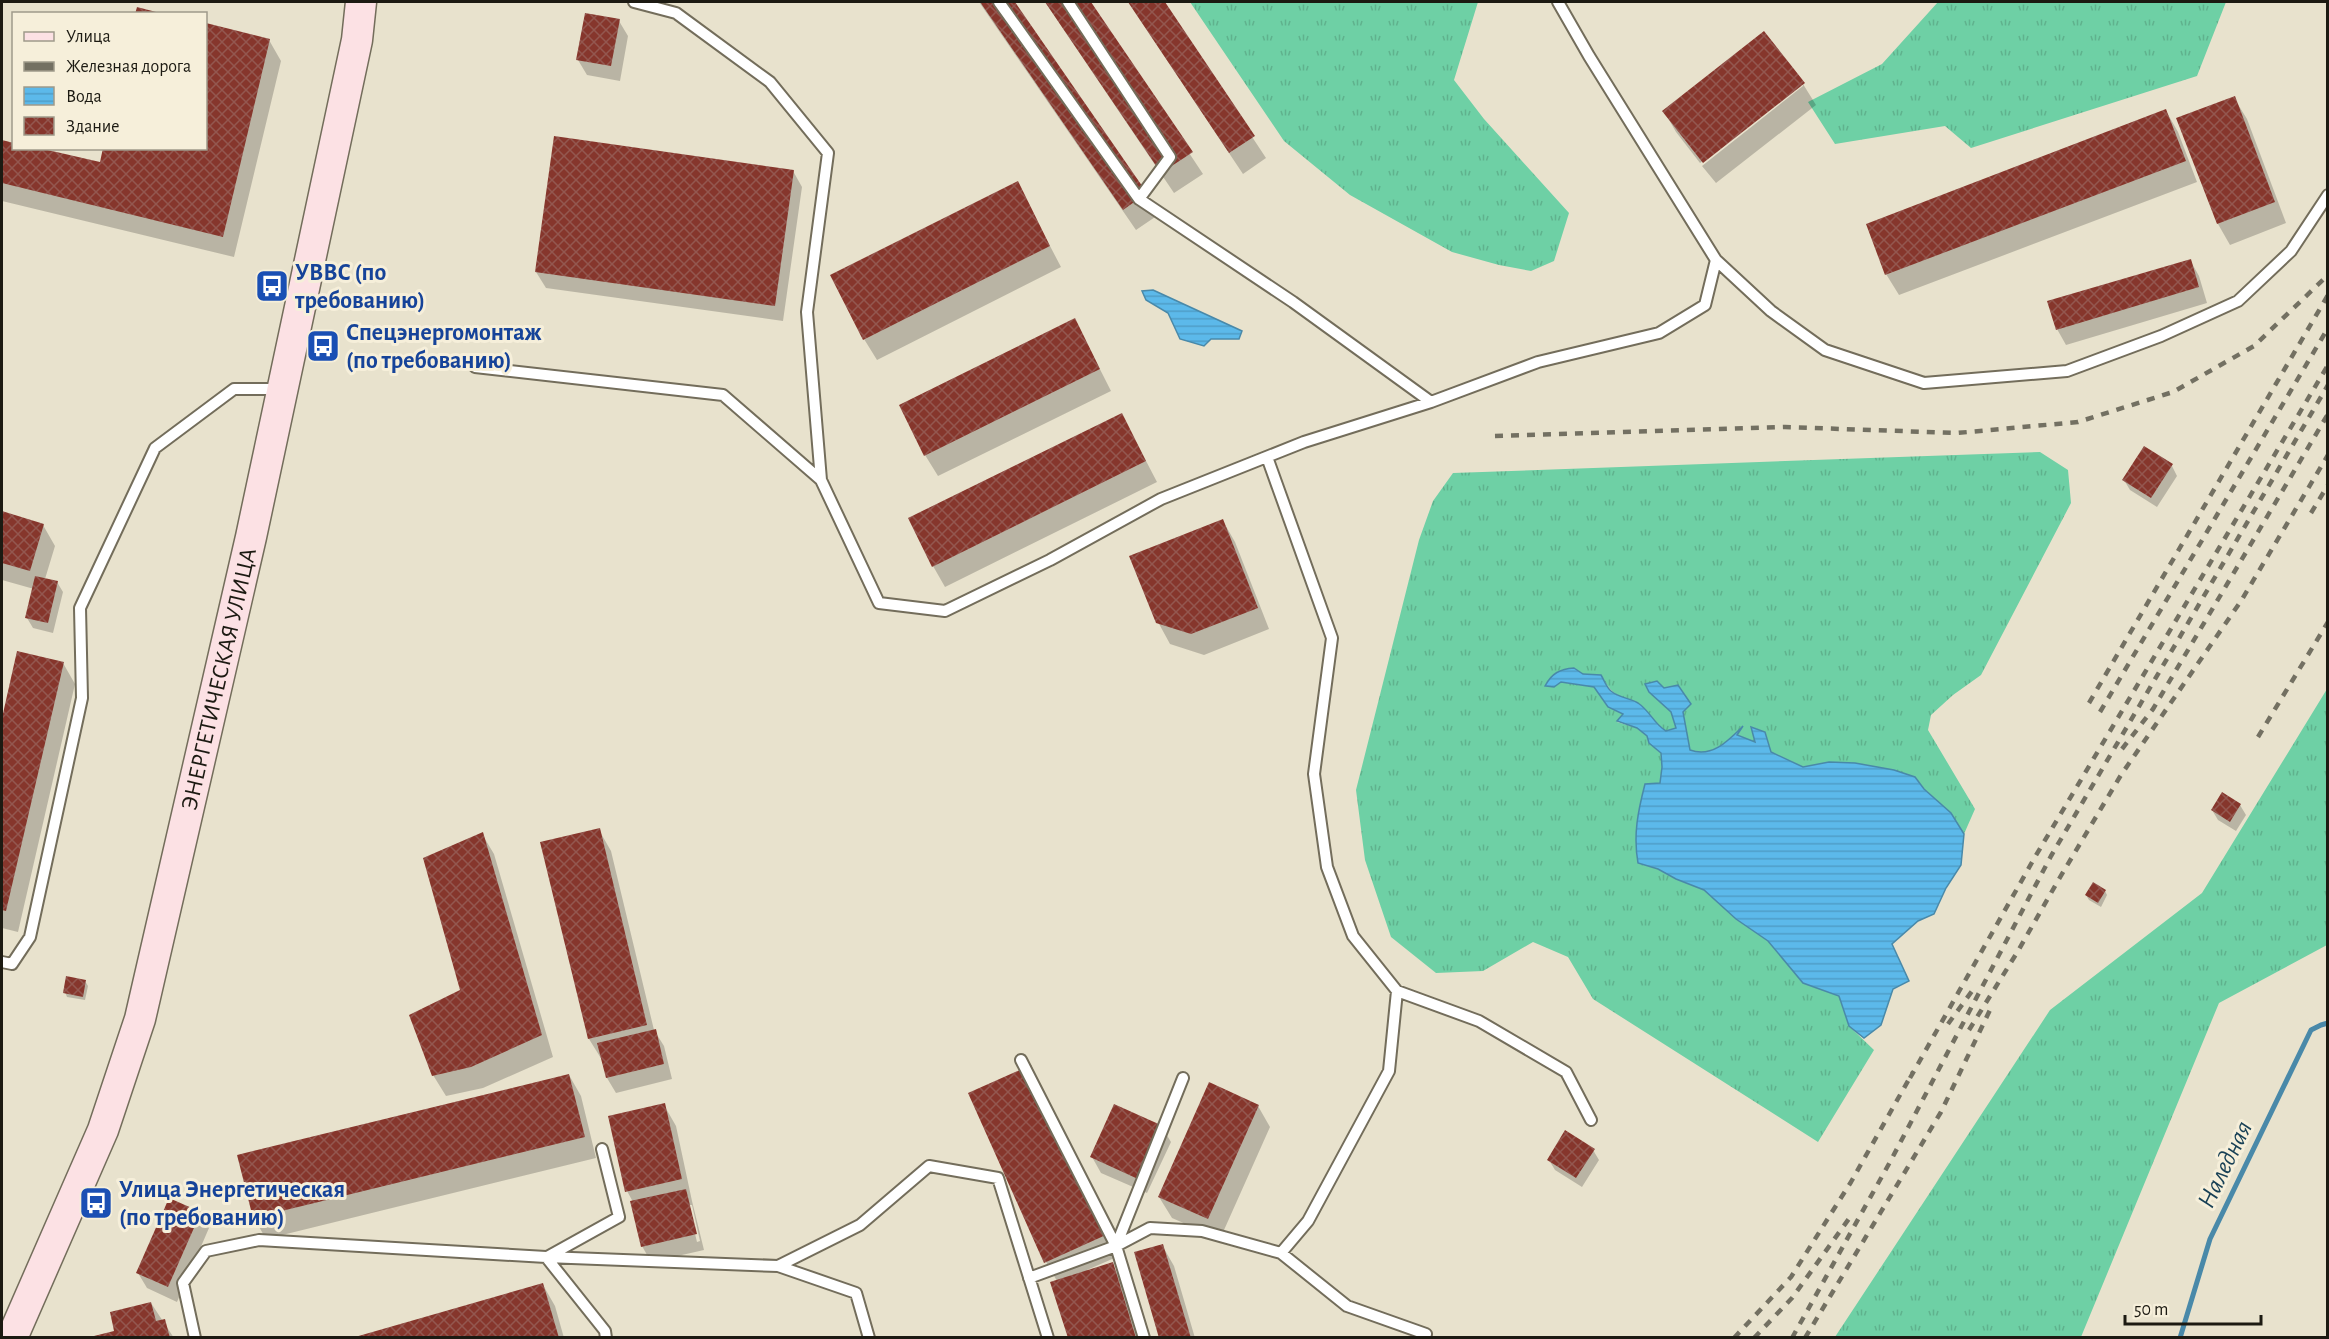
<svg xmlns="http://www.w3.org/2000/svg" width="2329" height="1339" viewBox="0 0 2329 1339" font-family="'Alegreya Sans',sans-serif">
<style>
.grass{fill:url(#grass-tufts)}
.water{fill:url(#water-rules);stroke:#4989a9;stroke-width:1.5}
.shadow{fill:#0003;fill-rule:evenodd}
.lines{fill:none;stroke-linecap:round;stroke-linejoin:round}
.stream{stroke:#4989a9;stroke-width:5}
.building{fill:url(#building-cross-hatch)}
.lane-casing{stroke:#736d5b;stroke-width:14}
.secondary-casing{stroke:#736d5b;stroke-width:33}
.lane{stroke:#fff;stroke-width:10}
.secondary{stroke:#fce1e4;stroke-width:30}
.rail{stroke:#737062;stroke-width:4.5;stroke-dasharray:8 8;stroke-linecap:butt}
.labels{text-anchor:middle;stroke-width:6;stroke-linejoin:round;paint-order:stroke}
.transit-label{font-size:24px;font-weight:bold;fill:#164399;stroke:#f6efda;text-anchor:start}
.street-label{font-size:24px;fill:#1c1a12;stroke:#f6efda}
.water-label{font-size:26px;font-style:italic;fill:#194156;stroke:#f6efda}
</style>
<defs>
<pattern id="grass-tufts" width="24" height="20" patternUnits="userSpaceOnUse" patternTransform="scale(1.5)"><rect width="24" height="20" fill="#6ed0a5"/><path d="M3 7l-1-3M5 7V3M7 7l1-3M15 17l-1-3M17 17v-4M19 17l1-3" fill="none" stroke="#5fb28d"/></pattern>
<pattern id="water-rules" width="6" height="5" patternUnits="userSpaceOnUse" patternTransform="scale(1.5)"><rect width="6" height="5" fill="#5cb9ea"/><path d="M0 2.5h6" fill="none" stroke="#4f9ec8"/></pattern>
<pattern id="building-cross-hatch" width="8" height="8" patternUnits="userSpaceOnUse" patternTransform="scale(1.5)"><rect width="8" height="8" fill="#86362c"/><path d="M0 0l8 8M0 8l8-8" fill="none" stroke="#93574f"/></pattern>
</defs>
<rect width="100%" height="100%" fill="#e8e2cd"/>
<path class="grass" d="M1190,2h288l-24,78 30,39 85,94 -15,48 -23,10 -32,-6 -47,-13 -102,-57 -66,-54z
M1938,2h288l-29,74 -226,72 -26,-22 -110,18 -27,-42 74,-38z
M2040,452l28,18 3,33 -90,172 -28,20 -22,20 -3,15 47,79 -11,25 -16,-23 -24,-22 -9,-12 -21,-7 -39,-7 -26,-1 -26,5 -32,-15 -6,-20 -13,-5 3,15 -18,-7 3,-5c-15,13 -30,28 -51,20l-6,-38 -34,-20 22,20 5,16 -10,3c-12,-7 -16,-20 -28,-28 -4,-2 -9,-2 -14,-4 -12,-6 -17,-13 -23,-24l-18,-1 -9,-6 -14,14 34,5 14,20 16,7 -7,8 20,6 10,8 2,7 12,10 1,14 -2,16 -15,1c-7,27 -12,51 -7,79l20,6 18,10 28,11 32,29 32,22 35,42 36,13 10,30 25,24 -56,92 -225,-143 -25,-42 -35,-15 -50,29 -47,2 -45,-36 -26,-77 -9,-70 63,-250 14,-39 20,-28z
M2327,689v256l-108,58 -138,334h-246l215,-327 152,-117z"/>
<path class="water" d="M1153,290l89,41 -3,8h-28l-7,7 -24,-7 -12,-26 -22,-13 -4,-9z
M1574,668l9,6 18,1c3,5 6,13 10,16 8,7 19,7 27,12 12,8 16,21 28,28l10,-3 -5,-16 -22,-20 -4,-8 12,-3 7,7 14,-3 13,19 -8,8 7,38c22,8 38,-9 53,-24l-6,9 18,7 -4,-15 14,5 6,20 32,15 26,-5 26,1 39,7 21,7 9,12 27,24 13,21 -3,31 -15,23 -12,26 -16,7 -26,23 17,37 -16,8 -12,36 -17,13 -15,-12 -10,-30 -36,-13 -35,-42 -32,-22 -32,-29 -28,-11 -18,-10 -20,-6c-5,-28 0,-52 7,-79l15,-1 2,-16 -1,-14 -12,-10 -2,-7 -10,-8 -20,-7 6,-7 -15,-7 -14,-20 -33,-5 -7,5 -9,-1c7,-13 15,-17 29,-18z"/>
<path class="shadow" d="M979,2h35l132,192 12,21 -22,15z
M1045,2h44l114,172 -29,19z
M1128,2h35l103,156 -23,16z
M619,21l9,15 -8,45 -33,-6 -9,-15z
M206,25l63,15 12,21 -47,196 -232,-56v-59l12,2v4l87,15 105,-15z
M1803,83l-103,80 -24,-31 -12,-21z
M1803,84l13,21 -100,78 -14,-17 101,-80z
M2234,98l13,21 39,104 -56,22 -12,-21 -40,-105z
M2166,111l12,21 19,50 -298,113 -13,-21z
M793,171l9,16 -19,134 -237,-33 -10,-16z
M1017,183l44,84 -184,93 -13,-21z
M2190,260l9,16 8,27 -141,42 -9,-16z
M1075,320l36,71 -173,85 -13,-21z
M329,342l2,4 -2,12 -9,-2 -3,-5z
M1122,415l35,67 -212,105 -12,-21z
M2172,466l5,10 -20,31 -27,-17 -6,-10z
M2,513l41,12 12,21 -10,33 12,3 6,10 -10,41 -20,-5 -6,-10 7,-29 -32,-9z
M1223,521l12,21 34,87 -65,26 -34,-11 -12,-22z
M18,653l45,10 12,21 -57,248 -16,-4v-203z
M2240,805l6,10 -10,16 -18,-11 -6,-10z
M599,830l12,21 43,179 10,16 8,33 -56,14 -9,-15 -5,-18 -13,-21 -47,-196z
M482,834l12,20 59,203 -70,31 -37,8 -13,-21 29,-84z
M2105,891l2,4 -6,12 -12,-7 -3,-5z
M85,981l3,5 -3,14 -18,-3 -2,-5z
M1030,1067l12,20 77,169 -32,14v2l25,-8 12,21 17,53h-72l-12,-57 -11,-19z
M569,1075l12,21 15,62 -330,81 -12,-21 -15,-62z
M664,1105l12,21 16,75 12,49 -53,12 -9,-16 -9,-44 -6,-11zM688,1205h4l8,36 -3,1z
M1258,1106l12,21 -50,112 -48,-21 -13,-21z
M1162,1127l9,15 -24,51 -46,-20 -9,-16z
M1593,1150l6,10 -17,27 -27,-17 -6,-10z
M104,1199l3,4 -6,13 -9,-3 -3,-5z
M200,1213l9,15 -32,74 -30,-14 -9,-15z
M1162,1245l12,21 21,72h-34z
M543,1285l12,21 9,32h-206z
M151,1303l23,35h-78l20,-6z"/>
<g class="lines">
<path class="stream" d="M2180,1338l30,-99 101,-209 10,-5 7,-2"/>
</g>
<path class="building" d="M980,2h35l132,191 -24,17z
M1045,2h46l102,150 -32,21z
M1128,2h37l90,134 -26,17z
M137,7l23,6v1h-25z
M585,13l35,6 -9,47 -35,-6z
M206,23l64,16 -47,198 -221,-54v-43l12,3v5h25l61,14 3,-14h103z
M1764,31l41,52 -102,80 -41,-52z
M2235,96l40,106 -58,22 -41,-106z
M2166,109l20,52 -301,114 -19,-51z
M554,136l240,34 -19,136 -240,-34z
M1018,181l32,65 -187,94 -33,-65z
M2191,259l8,28 -143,43 -9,-29z
M1075,318l25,51 -176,87 -25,-51z
M318,338l12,2 -3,14 -12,-2z
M1122,413l24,48 -214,106 -24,-49z
M2144,446l29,18 -22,34 -29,-18z
M2,511l42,13 -14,47 -28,-8z
M1223,519l35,89 -67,26 -35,-11 -27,-67z
M35,576l23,5 -10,42 -23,-5z
M17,651l47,11 -58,249 -4,-1v-192z
M2222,792l19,12 -11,18 -19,-12z
M600,828l47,197 -59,14 -48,-197z
M483,832l59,203 -71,32 -39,9 -23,-61 51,-25 -37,-132z
M2093,882l13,8 -8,13 -13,-8z
M66,976l20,4 -3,17 -20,-4z
M656,1029l8,35 -58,14 -9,-35z
M1031,1065l77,169 -64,29 -76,-170z
M569,1074l16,63 -332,81 -16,-63z
M1209,1082l50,23 -51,114 -50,-22z
M665,1103l17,76 -57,13 -17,-76z
M1114,1104l49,22 -25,53 -48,-22z
M1565,1130l30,19 -19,29 -29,-18z
M686,1189l11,45 -56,13 -11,-46z
M94,1193l11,4 -6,16 -12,-5z
M169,1198l32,14 -33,75 -32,-14z
M1163,1244l28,94h-32l-25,-86z
M1113,1262l23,76h-68l-18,-56z
M543,1283l16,55h-204v-1z
M151,1302l5,19 9,-2 5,19h-76v-2l20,-5 -4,-19z"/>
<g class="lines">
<defs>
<path id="lane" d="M634,2l42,11 94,69 58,71 -21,159 14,168
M999,2l140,197 154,103 138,100
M1068,2l102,155 -31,42
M1558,2l31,54 127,204 55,51 54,39 99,33 143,-12 94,-35 77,-35 53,-50 37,-56
M475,367l248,28 98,85 58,123 66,8 105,-51 111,-61 143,-57 127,-40 107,-40 121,-29 46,-28 11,-45
M1267,457l65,181 -18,136 13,93 26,69 44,55 -8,80 -81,150 -27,32
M2,962l10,2 18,-27 52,-239 -2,-90 75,-160 79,-59h46
M1397,991l82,30 87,51 25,48
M1021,1060l95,186 28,92
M1116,1246l67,-168
M546,1257l59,74 1,7
M547,1257l72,-40 -17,-68
M778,1266l82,-41 69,-59 69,12 50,160
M1029,1278l87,-32 34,-18 52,3 79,22 66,53 79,28
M195,1338l-12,-55 23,-32 53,-11 287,17 232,9 78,27 13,45"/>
<g id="secondary">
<path id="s1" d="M12,1338l91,-208 37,-111 111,-482 106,-497 4,-38"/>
</g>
</defs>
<use href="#lane" class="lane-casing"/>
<use href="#secondary" class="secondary-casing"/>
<use href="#lane" class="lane"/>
<use href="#secondary" class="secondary"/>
<path class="rail" d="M1495,436l290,-9 172,6 121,-11 95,-30 81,-46 74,-71
M2311,513l17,-28
M2089,703l239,-408
M2100,712l228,-384
M2258,737l70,-115
M2122,749l31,-40 175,-295
M1948,1024l27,-37
M1969,1030l49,-79 41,-72 62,-104 120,-174 87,-146
M1910,1078l125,-221 293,-492
M1734,1338l57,-61 60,-95 62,-110
M1754,1338l38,-40 61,-85
M1792,1338l98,-176 161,-306 277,-471
M1805,1338l136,-226 49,-102"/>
</g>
<defs>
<symbol id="bus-square" viewBox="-11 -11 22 22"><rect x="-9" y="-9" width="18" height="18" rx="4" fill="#1a4fb4" stroke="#f6efda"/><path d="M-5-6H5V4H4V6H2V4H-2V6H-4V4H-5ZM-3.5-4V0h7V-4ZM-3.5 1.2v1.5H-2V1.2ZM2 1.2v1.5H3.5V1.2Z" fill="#fff"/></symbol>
</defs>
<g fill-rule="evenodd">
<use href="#bus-square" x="253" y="267" width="38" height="38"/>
<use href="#bus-square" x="304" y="327" width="38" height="38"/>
<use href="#bus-square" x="77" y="1184" width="38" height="38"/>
</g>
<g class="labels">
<g class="transit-label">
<text x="295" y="280">УВВС (по<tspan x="295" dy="28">требованию)</tspan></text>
<text x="346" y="340">Спецэнергомонтаж<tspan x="346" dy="28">(по требованию)</tspan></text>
<text x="119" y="1197">Улица Энергетическая<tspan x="119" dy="28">(по требованию)</tspan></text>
</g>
<g class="street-label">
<text dy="8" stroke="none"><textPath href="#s1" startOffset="693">ЭНЕРГЕТИЧЕСКАЯ УЛИЦА</textPath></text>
</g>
<g class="water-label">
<text transform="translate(2224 1164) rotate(-64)" y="9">Наледная</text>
</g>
</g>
<rect width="2329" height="1339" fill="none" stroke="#1c1a12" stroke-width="6"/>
<rect x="12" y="12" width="195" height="138" fill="#f6efda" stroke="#9f9a8a" stroke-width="1.5"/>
<rect x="24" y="32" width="30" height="9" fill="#fce1e4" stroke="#9f9a8a" stroke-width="1.5"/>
<text x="66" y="42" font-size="18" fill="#1c1a12">Улица</text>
<rect x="24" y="62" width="30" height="9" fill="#737062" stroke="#9f9a8a" stroke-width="1.5"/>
<text x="66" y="72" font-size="18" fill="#1c1a12">Железная дорога</text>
<rect x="24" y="87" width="30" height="18" fill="url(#water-rules)" stroke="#9f9a8a" stroke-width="1.5"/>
<text x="66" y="102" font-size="18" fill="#1c1a12">Вода</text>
<rect x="24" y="117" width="30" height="18" fill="url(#building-cross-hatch)" stroke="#9f9a8a" stroke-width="1.5"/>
<text x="66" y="132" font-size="18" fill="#1c1a12">Здание</text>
<path d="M2125 1315v9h136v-9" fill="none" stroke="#1c1a12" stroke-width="3"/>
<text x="2134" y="1315" font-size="18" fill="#1c1a12" stroke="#f6efda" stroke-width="4.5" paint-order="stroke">50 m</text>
</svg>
